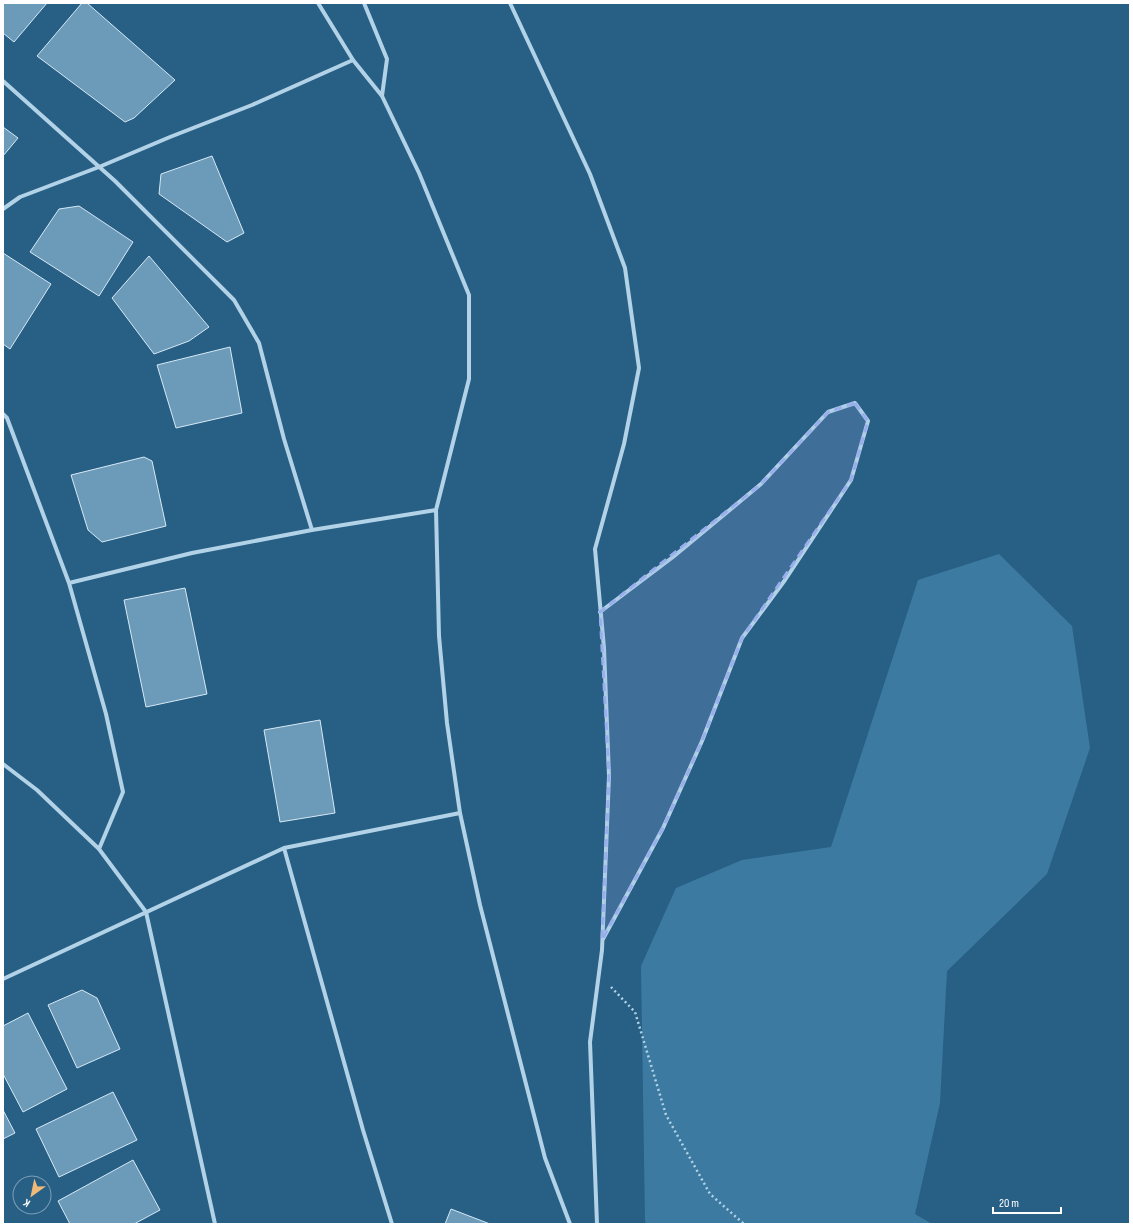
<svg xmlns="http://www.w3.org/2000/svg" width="1133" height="1227" viewBox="0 0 1133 1227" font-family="'Sofia Sans Condensed',sans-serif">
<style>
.green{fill:#3d7aa1}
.building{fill:#6c9bb9;stroke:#d6e9f6}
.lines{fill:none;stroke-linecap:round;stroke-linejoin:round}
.path{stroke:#b2d3e7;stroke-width:2.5;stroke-dasharray:2 3;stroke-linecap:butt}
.street{stroke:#b2d3e7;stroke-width:4}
.marked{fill:#99afed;fill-opacity:0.2;stroke:#99afed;stroke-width:3;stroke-dasharray:8 5;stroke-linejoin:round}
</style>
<rect width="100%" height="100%" fill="#285f85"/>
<path class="green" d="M999,554l73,72 18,122 -43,126 -100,97 -7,132 -25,111 17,10h-286l-1,-4 -4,-254 35,-78 66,-28 89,-13 87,-267z"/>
<path class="building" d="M3,3h44l-33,39 -11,-9z
M82,3h5l88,77 -41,38 -9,4 -88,-66z
M3,127l15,11 -15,18z
M212,156l32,77 -17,9 -68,-48 2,-20z
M79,206l54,36 -34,54 -69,-44 29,-43z
M3,253l48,31 -41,65 -7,-5z
M149,256l60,71 -20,14 -35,13 -42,-56z
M230,347l12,66 -66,15 -19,-63z
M144,457l8,4 14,65 -64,16 -14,-12 -17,-55z
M185,588l22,106 -61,13 -22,-107z
M320,720l15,93 -55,9 -16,-92z
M82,990l15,8 23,51 -43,19 -29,-63z
M28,1013l39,76 -44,23 -20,-38v-48z
M113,1092l24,48 -78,37 -23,-48z
M3,1110l12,23 -12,6z
M133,1160l27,50 -26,14h-64l-12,-23z
M451,1209l39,15h-45z"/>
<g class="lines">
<path class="path" d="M611,987l24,25 31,103 44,79 34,30"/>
<path class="street" d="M318,3l35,57 29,36 37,77 50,122v84l-33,131 3,126 8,87 13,90 20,92 65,253 25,66
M364,3l23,56 -5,37
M510,3l80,171 35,94 14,100 -15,76 -29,105 9,99 5,128 -7,174 -12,92 7,182
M3,81l112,100 119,119 25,43 25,96 28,91
M3,209l17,-12 79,-30 71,-30 82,-32 101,-45
M3,414l4,4 62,165 37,131 17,78 -24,57
M69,583l123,-30 120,-23 124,-20
M600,612l73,-55 88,-73 67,-72 27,-9 13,18 -17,59 -66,100 -43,58 -40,103 -39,87 -60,111
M3,764l34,26 62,59 47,63 69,312
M284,848l79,282 29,94
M3,979l281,-131 176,-35"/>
</g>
<path class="marked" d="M855,403l13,18 -17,59 -109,158 -40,103 -39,87 -61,112 7,-164 -9,-164 161,-128 67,-72z"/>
<rect width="1133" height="1227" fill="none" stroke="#ffffff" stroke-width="8"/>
<g transform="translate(32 1195) rotate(213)"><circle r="19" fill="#285f85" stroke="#7e9fb6"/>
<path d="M0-3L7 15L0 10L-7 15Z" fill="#efba79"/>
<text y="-6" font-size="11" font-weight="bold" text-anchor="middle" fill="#ffffff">K</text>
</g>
<path d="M993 1207v6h68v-6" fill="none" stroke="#ffffff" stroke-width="2"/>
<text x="999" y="1207" font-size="12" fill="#ffffff" stroke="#285f85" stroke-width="3" paint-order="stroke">20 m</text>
</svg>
